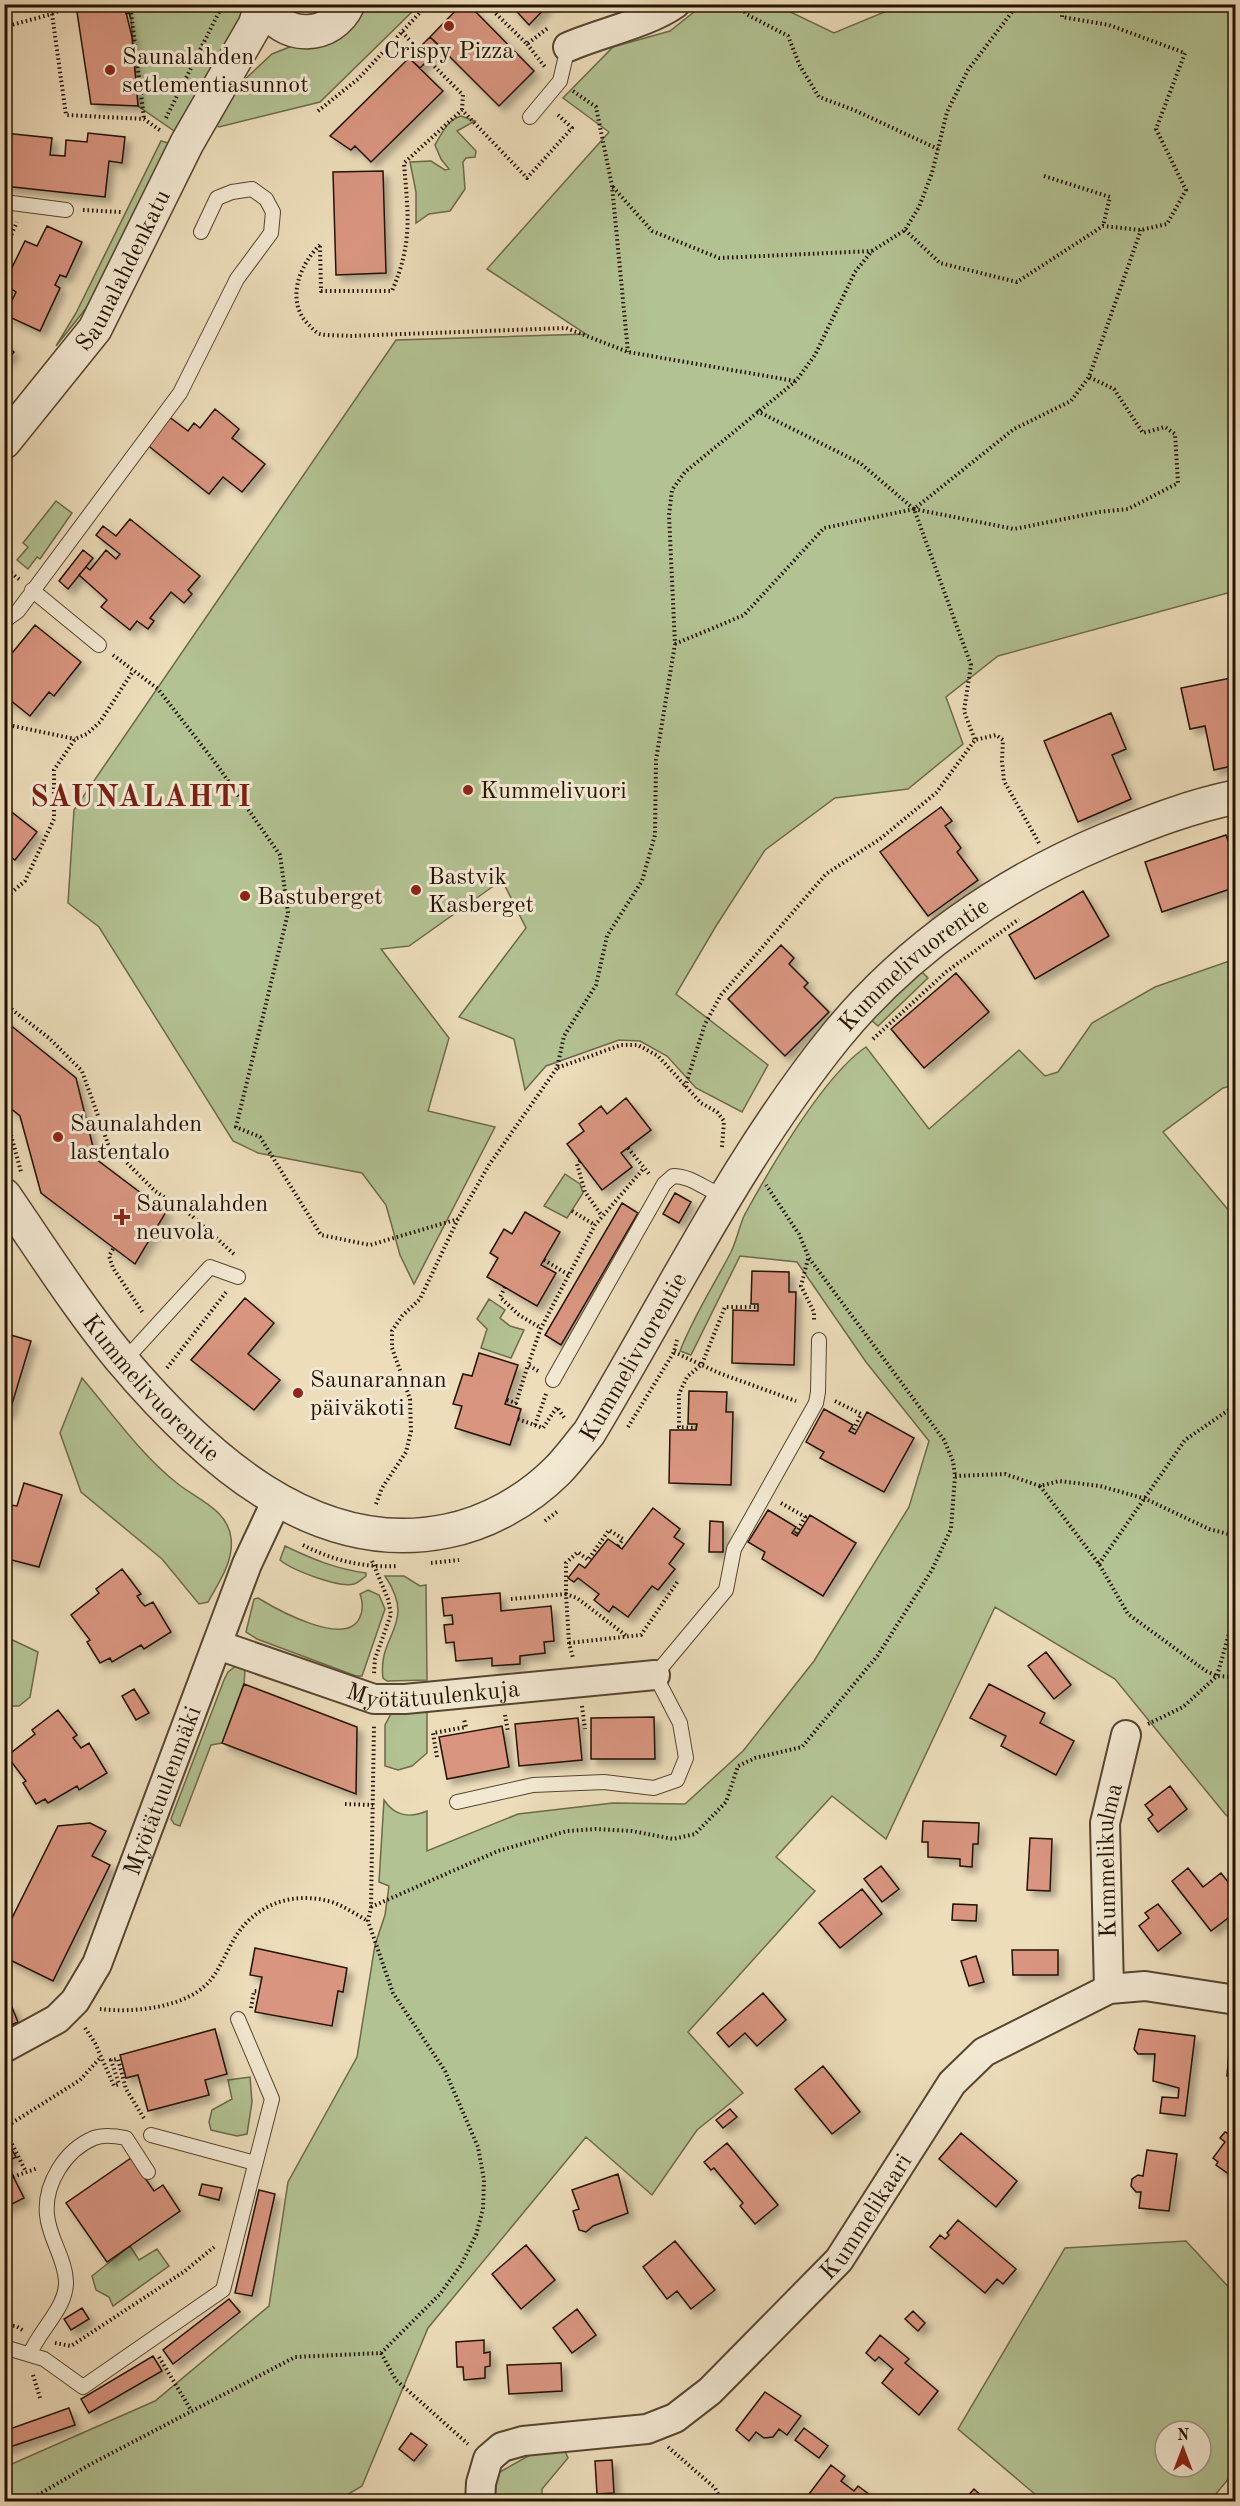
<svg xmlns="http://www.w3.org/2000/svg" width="1240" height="2506" viewBox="0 0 1240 2506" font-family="'Old Standard TT',serif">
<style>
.green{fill:#b3c293;stroke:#6c6a4a;stroke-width:1.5;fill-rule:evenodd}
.building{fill:#d99580;stroke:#241200;stroke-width:1.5;filter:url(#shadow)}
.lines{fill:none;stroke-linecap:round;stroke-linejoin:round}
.service-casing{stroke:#56452f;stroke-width:16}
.minor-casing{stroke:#56452f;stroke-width:32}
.tertiary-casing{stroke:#56452f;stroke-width:36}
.path{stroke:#241200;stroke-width:4;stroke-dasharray:1.5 3;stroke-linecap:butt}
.service{stroke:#f3e9d3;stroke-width:14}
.minor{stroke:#f3e9d3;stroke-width:28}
.tertiary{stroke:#f3e9d3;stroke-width:33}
.poi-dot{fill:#8f2418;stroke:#f3e9d3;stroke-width:2}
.labels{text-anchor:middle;stroke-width:6;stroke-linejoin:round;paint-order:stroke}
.poi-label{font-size:24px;fill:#241200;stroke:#f3e9d3;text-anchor:start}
.street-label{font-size:24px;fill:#241200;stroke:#f3e9d3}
.district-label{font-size:30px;font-weight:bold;letter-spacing:1.5px;fill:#7a1f14;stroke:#f3e9d3}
</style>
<defs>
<filter id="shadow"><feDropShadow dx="5.5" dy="5.5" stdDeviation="3" flood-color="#0004"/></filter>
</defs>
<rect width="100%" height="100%" fill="#edddbb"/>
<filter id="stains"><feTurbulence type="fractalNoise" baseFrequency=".00333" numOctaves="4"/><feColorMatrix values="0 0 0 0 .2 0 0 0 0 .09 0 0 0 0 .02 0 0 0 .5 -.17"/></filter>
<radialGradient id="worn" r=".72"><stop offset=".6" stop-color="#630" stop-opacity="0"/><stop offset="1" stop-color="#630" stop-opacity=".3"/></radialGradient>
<path class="green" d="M704,4l72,1 58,28 67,-28h334v586l-237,65 -52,41 17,47 -55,45 -73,9 -70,52 -49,76 -40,68 92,71 -26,47 -46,-24 -29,-32 -27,-15 -21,-1 -73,26 -21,24 -11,-51 -55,-22 67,-89 -24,-48 -93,66 -28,3 68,89 -21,73 67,16 -81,157 -14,-29 -14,-50 -24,-32 -104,-20 -25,-12 -134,-214 -31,-24 6,-93 322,-470 190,-6 -99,-65 122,-137 -46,-34 50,-51 57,-16z
M127,5h121l-71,128 -39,-27 -7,-87z
M360,5h59l-99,97 -101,25 -6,-4 28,-40 31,-29 25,-10z
M461,116l14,5 -18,10 19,20 -1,6 -9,1 -3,4 2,27 -15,22 -21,3 -13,9v-31l-6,-30 21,-1 14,9 4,-1 -8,-10 -6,-14c7,-12 12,-25 26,-29z
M161,141l11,3 -81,158 -35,44 20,-33z
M56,501l16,12 -32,46 -3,-2 -9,12 -11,-9 11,-13 -5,-4z
M1235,959v126l-12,3 -60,44 72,86v605l-10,-9 -110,-135 -120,-72 -109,232 -54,-43 -56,61 39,34 -127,141 55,61 -46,37 -45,65 -66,-58 -158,191 -66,158 -27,16 -330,-1v-34l150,-66 114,-95 19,-124 69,-125 18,-112 10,-30 4,-29 -10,-4 5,-82c10,15 25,19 43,11v40l91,-37 95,-11 72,1 58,-53 71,-90 95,-154 20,-66 -63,-79 -69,-100 -57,-6 -49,99 -11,-4c14,-36 34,-66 51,-99 6,-12 8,-26 14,-38 26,-47 78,-138 121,-167l63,82 90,-79 26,26 13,-4 34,-49 63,-36z
M920,970l8,8 -50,48 -8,-7z
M565,1174l15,10 3,9 -16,25 -23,-12z
M489,1299l16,11 -5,8 10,8 14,4 -13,28 -30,-10 6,-19 -10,-10z
M82,1378c30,35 59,77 96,106 19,15 50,26 53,54 3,23 -12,44 -23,64l-9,2 -37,-45 -81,-67 -21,-59z
M285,1546c27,13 51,23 81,27v3c-4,3 -8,7 -12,8 -16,4 -62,-14 -74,-24z
M385,1576h19l16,10 6,-1 1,95 -40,1 -4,-3c-6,-44 35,-53 2,-102z
M368,1590l11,5 6,14 -23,67h-6l-99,-37 -11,-7 8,-33 4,-1c18,11 89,51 102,19 3,-7 3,-15 0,-23z
M4,1636l34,16 -8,45 -11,9h-14z
M237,1665l8,5 -1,14 -22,59 -11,2 -31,81 -6,-2 -3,-5 53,-139 4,-8z
M427,1711v42l-15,13 -14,4 -13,-4v-41l7,-13z
M250,2077l2,25 -5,32 -10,2 -26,-6 -2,-8 3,-12 20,-11 -4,-19z
M1186,2241l49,53v177l-25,30h-167l-85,-72 107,-181zM1165,2431h36v36h-36z
M130,2246l9,14 18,-11 12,17 -56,40 -4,-9 -13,-7 -4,-14z
M564,2449l4,9 -26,31v12l-48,1 4,-29 41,-23z"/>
<path class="building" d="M96,4h28l8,33 6,69 -47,-2 -14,-92 20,-5z
M462,4h6l66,67 -35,35 -69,-69z
M510,4h39l-20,21z
M430,37l11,10 -21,21 -11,-10z
M409,58l34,33 -72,71 -16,-16 -4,4 -21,-14z
M4,133l48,5 -2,17 15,1 1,-16 21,2 1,-9 37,4 -3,26 -13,-2 -4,36 -101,-11z
M383,171l3,102 -50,2 -3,-103z
M47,226l35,16 -16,35 -6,-2 -5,10 5,3 -20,43 -35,-16 11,-23 -12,-8 21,-43 12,5z
M4,344l10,8 -10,11z
M215,409l24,20 -7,9 33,26 -23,28 -19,-15 -14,17 -63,-50 22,-28 20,15 6,-8 6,5z
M130,519l70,57 -12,14 4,4 -8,9 -13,-11 -21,26 4,3 -6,8 -11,-8 -7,9 -29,-23 6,-7 -28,-25 7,-8 4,3 16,-20 10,9 4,-5 -24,-19 7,-9 13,10z
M83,550l10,8 -25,31 -9,-8z
M35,625l46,37 -27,34 -5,-4 -19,24 -20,-16 -6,6v-61l9,7z
M1236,677v88l-22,5 -9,-44 -15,3 -9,-41z
M1111,713l15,36 -14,6 19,44 -53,23 -34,-81z
M4,806l33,26 -22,28 -11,-8z
M941,807l11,14 -7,5 16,22 -4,4 21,28 -50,36 -48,-64z
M1226,835l10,27v25l-74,25 -17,-50z
M1083,891l26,45 -74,43 -26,-44z
M781,945l13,13 -5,6 19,19 -4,4 25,25 -44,44 -57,-57z
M956,973l33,39 -65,56 -33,-39z
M4,1020l72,58 20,81 70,53 -31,52 -94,-71 -21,-77 -16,-13z
M626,1098l25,32 -30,23 11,14 -30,23 -35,-46 17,-13 -5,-7 22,-18 6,8z
M675,1193l16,9 -12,21 -16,-9z
M622,1203l16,10 -77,132 -16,-10z
M525,1212l35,20 -19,33 15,8 -19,33 -50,-29 11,-19 -8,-5 14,-24 8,5z
M752,1271l37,1v20h7l-2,73 -62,-2 1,-53 25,1v-7h-7z
M245,1298l29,25 -26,31 32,26 -26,30 -63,-50z
M4,1333l27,8 -22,73 -5,-1z
M479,1353l39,12 -13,39 16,5 -11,36 -55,-17 7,-22 -9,-2 10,-30 9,2z
M689,1391l38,1 -1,20h7l-2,73 -62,-2 1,-53h26l1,-6h-9z
M824,1409l29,16 -4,6 6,3 12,-22 47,26 -30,54 -64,-34 4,-6 -18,-10z
M24,1483l38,12 -23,72 -35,-9v-54l13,2z
M653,1508l27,21 -6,8 10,7 -15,20 6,5 -17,21 -6,-4 -24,31 -15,-11 -4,6 -15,-12 5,-6 -21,-16 -4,4 -6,-4 11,-14 6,4 23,-29 14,10z
M768,1510l28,17 -4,6 5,3 13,-21 46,28 -33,53 -61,-37 3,-7 -17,-10z
M710,1521l13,1v30h-14z
M122,1569l19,25 -4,2 4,6 4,4 8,-4 18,30 -27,17 -3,-4 -29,17 -2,-4 -10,5 -13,-21 3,-2 -19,-25 28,-22 -3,-4z
M500,1593l1,18 50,-5 3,35 -10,1 1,11 -25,3v8l-28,2v-8l-36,3 -2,-19 -8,1 -2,-18 9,-1 -1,-9 -8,1 -2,-18z
M1046,1652l25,33 -17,14 -26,-33z
M244,1684l113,43 -1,67 -134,-51z
M989,1684l56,29 -5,10 34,18 -18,34 -55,-29 5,-10 -36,-18z
M134,1689l15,24 -13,7 -14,-24z
M58,1710l19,25 -4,3 8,10 8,-5 18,30 -28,17 -2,-4 -29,17 -3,-4 -9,5 -13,-21 3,-2 -19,-25 28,-22 -3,-4z
M654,1717l1,42h-64v-41z
M578,1718l4,42 -63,6 -4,-42z
M502,1726l7,41 -62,12 -8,-42z
M1170,1786l17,23 -29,23 -10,-13 5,-4 -8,-10z
M923,1821l56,2 -1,21h-5l-1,23 -12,-1v-7l-32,-2v-15h-6z
M90,1823l16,8 -14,25 18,9 -57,116 -49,-24v-23l54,-108z
M1030,1838l22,1 -2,52 -23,-1z
M881,1866l18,23 -17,13 -18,-23z
M1188,1868l15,19 18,-14 15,19v20l-25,19 -39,-50z
M862,1889l20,25 -42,34 -21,-25z
M953,1904l24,1 -1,16 -24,-1z
M1158,1904l23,29 -23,18 -19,-25 10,-8 -4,-5z
M255,1948l92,20 -4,24 -5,-1 -6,35 -77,-14 7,-35 -12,-2z
M1012,1950h46v25h-45z
M976,1956l8,26 -15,4 -8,-25z
M763,1993l23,27 -29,26 -12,-13 -16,14 -12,-14z
M11,2005l7,17 -14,6v-20z
M215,2029l12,45 -22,6 4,15 -61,16 -10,-36 -12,3 -6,-23z
M1139,2029l56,7 -10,80 -25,-3 2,-16 16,1 1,-10 -26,-7 2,-27h-17l-4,-5z
M1236,2046v32l-9,-2 2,-23 5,1z
M823,2066l37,46 -28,22 -37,-45z
M730,2109l7,8 -14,11 -7,-8z
M1225,2132l11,5v42l-20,-14 2,-3 -5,-4 12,-16 -5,-4z
M961,2133l56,48 -21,26 -57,-48z
M4,2136l12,21 -10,5 18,36 -20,10z
M727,2143l51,62 -23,19 -15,-18 3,-3 -29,-35 -3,2 -7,-8z
M1147,2150l30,4 -8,57 -30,-3 2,-16h-5l-5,-6 1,-7 6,-4 5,1z
M131,2158l23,33 9,-6 17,26 -73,51 -41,-59z
M618,2174l10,39 -35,13 -7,6 -7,-2 -6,-19 6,-2 -7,-19z
M202,2184l20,4 -3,12 -20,-5z
M259,2190l16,4 -23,102 -17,-3z
M958,2220l58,49 -13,15 -6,-5 -12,14 -55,-46 10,-12 5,4 4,-4 -2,-2z
M675,2241l40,49 -24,19 -14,-18 -10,8 -24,-32z
M526,2245l29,35 -34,29 -29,-35z
M229,2299l11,13 -67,52 -10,-14z
M82,2308l7,11 -18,11 -7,-11z
M577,2309l19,26 -24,18 -19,-25z
M913,2311l12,12 -7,8 -13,-12z
M880,2335l29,24 -4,4 33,28 -19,24 -37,-32 11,-14 -14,-12 -4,4 -9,-8z
M484,2340v13l6,-1v14l-5,1v11l-21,2 -1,-13h-6l-1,-25z
M153,2356l9,15 -73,42 -8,-14z
M561,2363l1,28 -53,3 -2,-29z
M765,2392l36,24 -14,19 -8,-6 -6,8 -9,1 -8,-6 -7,9 -13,-11z
M69,2408l6,17 -71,24v-18z
M804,2428l24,18 -9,12 -24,-18z
M411,2433l16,12 -13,16 -15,-12z
M612,2460l2,33 -17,1 -2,-33z
M831,2465l14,11 -4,5 13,10 4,-5 16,12 -3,4h-68z
M974,2489l14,13 -23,-3z"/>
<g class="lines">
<defs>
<path id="service" d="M530,117l30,-36 8,-34
M4,202l62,8
M32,590l67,55
M4,621l14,-10 162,-218 57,-114 34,-46 2,-21 -7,-13 -14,-10 -20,3 -15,6 -16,34
M121,1358l14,-9 75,-82 28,10
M553,1380l111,-196 9,-8c20,0 33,15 52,20
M457,1802l76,-17 71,-3 50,6 23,-8 9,-22 -6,-35 -25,-48 71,-85 8,-41 82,-146 2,-11 1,-52
M151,2135l104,28
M4,2347l40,12 39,28 140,-97 49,-191 -34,-80
M30,2354c9,-24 37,-46 36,-73 -1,-23 -17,-43 -19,-66 -3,-31 18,-65 47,-77 10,-4 22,-2 32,0l22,34"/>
<g id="minor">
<path d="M568,47c32,-14 80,-24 107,-43"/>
<path id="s1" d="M218,1645l156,54h31l250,-24"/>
<path id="s2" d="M1109,1989l-4,-166 21,-88"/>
<path id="s3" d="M4,2048l53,-29 18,-18 22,-37 150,-400 30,-64"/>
<path id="s4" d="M480,2502l1,-19 7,-24 14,-12 21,-6 124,-12 28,-11 35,-27 129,-131 113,-177 32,-31 125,-63 36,-3 91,14"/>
</g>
<g id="tertiary">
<path d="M265,4c16,38 67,36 83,0"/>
<path id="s5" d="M4,442l91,-113 92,-186 68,-118 7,-21"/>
<path id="s6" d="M4,1195c38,55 74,112 116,163 80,95 192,201 327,173 40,-8 80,-30 110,-60 11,-11 21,-25 32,-38 80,-133 149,-276 247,-397 71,-87 167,-153 270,-196 42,-17 85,-34 130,-43"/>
</g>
</defs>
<use href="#service" class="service-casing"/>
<use href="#minor" class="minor-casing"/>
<use href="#tertiary" class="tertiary-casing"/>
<path class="path" d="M125,4l3,12 4,-1
M130,4l14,115
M486,4l41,40 21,-16
M740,4l6,10 42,22 12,30 19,31 35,13 84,39
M52,14l21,-10
M4,27l48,-13 14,101 78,4 17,12
M402,32l16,17
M527,44l18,23
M428,60l35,35 -1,15
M573,91l23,16 16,79 16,166
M318,111l40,-32 70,-75
M166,118l57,-114
M1044,176l66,21 -7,29
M613,187l39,44 67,27 153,-7
M83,210l38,2
M905,230l35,33 77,19 86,-56 38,4 26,-6 19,-34 -30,-61 29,-76 -76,-28 -47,-8 1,-13
M320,245c-21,20 -35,57 -11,80 3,3 7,8 11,9 8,2 20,1 29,2l217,-8 62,24 167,29
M320,246l1,45h71c21,-49 16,-76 12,-128l58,-53 65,68 45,-50 -16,-15
M4,251l13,-29
M4,266l8,3
M757,411l103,52 54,46 57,156 -7,46 11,29
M914,509l100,20 85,-17 29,-3 50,-26 -3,-49 -10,-7 -22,6 -29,-44 -25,-12
M4,546l5,-6
M4,567l16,13
M675,644l69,-29 80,-87 90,-19 100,-80 57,-28 18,-24 52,-147
M113,655l45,34 59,76 63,90 8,58 -52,214 24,10 61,98 49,10 88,-26
M4,724l71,15
M4,899l21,-18 29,-62v-49l21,-31 12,-5 13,-12 33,-51
M4,987l5,7 -3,11 43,33 33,33 26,73 47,47 36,24 44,40
M873,1039l73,-67 73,-53
M685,1087l20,-63 16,-29 105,-121 54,-35 56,-46 39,-53 21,-5 7,5 -1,21 2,20 35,62
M4,1109l17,63
M722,1147l2,-26 -7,-9 -16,-9 -43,-47 -20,-11h-17l-64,23 7,-32 32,-51 11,-49 35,-55 13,-46 1,-75 19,-116 -6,-129 3,-25 13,-18 111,-91 19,-26 40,-83 17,-21 33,-21 14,-23 13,-34 15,-61 21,-42 50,-66
M628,1148l22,27
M580,1161l-3,3 8,28 17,24
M572,1211l23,14
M113,1249l-4,7 4,12 30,45
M808,1259l-7,27 13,26v10
M544,1260l25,15
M505,1287l-5,10 19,18 22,13
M674,1352l45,21 77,28
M167,1368l60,-77
M538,1371l-10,-6 13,-37 54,-103 49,-57
M507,1400l9,3 12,-38
M835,1401l26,13 -9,19
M518,1419l25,9 14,-21 8,12
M535,1425l11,-31
M628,1427l46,-75 3,-12
M697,1428l-18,-1v-33l8,-17 15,-13 23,-57h33
M955,1476l50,-2 35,12 19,-5 41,5 46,13 63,30 27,7
M1040,1486l59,78 29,50 78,57 11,5 19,1
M781,1503l24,14 -10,18
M376,1504l6,-16 24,-36 5,-21 -1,-32 -18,-51v-17l10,-15 18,-17 38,-80 31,-54 68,-97
M545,1521l13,-10
M303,1545c29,15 60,23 94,21
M618,1546l5,-7 -14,-9 -21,30 -10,-8 -12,11v31l11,4 51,39
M372,1561l16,38 3,15 -16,45 -1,14
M431,1563l28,-3
M1099,1564l86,-124 51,-35
M511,1599l55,-5 3,49 4,15
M569,1643l72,-8 37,-54
M582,1706l3,23
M505,1715l3,17
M1148,1724l35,-17 34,-31 19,-67
M437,1757l-4,-24 33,-6 -2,-8
M345,1804l28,1
M371,1907l127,-56 69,-20 29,-2 36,2 41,8 22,-5 31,-32 12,-36 17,-8 47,-11 76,-92 54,-85 19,-41 4,-53 -2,-15 -9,-21 -135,-182 -10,-24 -33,-49
M251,2008l3,-17h5
M100,2009c33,4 84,-1 108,-26 12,-13 19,-33 28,-47 21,-33 59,-45 96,-34 12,4 25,13 36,19
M85,2028l10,15 19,43 5,-2 -8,-24 7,-1 8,30 19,31
M4,2128l76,-48 21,-23
M4,2128l22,44
M13,2177l25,-9
M4,2325l12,1 8,5
M55,2343l16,3 114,-75 29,-24
M381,2353l15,27 72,64
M159,2357l32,53
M33,2375l7,23
M668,2447l47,41 7,14
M26,2502l63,-37 206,-108 86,-4 59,-59 21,-29 15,-30 7,-26 1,-29 -6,-33 -33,-76 -52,-78 -25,-72 3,-14 3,-182"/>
<use href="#service" class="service"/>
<use href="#minor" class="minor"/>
<use href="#tertiary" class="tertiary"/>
</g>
<g class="poi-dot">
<circle cx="449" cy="26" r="6"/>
<circle cx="110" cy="70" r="6"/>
<circle cx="468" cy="790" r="6"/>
<circle cx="416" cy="890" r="6"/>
<circle cx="245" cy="896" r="6"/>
<circle cx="58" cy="1137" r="6"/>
<path d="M119 1208h6v6h6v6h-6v6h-6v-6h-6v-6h6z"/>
<circle cx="298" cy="1393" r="6"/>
</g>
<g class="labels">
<g class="poi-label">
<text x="449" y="58" text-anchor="middle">Crispy Pizza</text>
<text x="122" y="64">Saunalahden<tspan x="122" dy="28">setlementiasunnot</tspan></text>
<text x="480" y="798">Kummelivuori</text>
<text x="428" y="884">Bastvik<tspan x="428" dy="28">Kasberget</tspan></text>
<text x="257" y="904">Bastuberget</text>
<text x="70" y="1131">Saunalahden<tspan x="70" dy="28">lastentalo</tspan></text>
<text x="136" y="1211">Saunalahden<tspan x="136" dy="28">neuvola</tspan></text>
<text x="310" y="1387">Saunarannan<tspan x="310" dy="28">päiväkoti</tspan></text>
</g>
<g class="street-label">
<text dy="8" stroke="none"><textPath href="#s5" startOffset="210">Saunalahdenkatu</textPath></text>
<text dy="8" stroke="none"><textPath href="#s6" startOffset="1340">Kummelivuorentie</textPath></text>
<text dy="8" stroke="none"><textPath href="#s6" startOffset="854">Kummelivuorentie</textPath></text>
<text dy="8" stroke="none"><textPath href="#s6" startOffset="243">Kummelivuorentie</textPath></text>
<text dy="8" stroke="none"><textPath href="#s1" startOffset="224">Myötätuulenkuja</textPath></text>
<text dy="8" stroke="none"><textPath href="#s3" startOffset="314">Myötätuulenmäki</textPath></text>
<text dy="8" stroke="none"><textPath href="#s2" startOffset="129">Kummelikulma</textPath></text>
<text dy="8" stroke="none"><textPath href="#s4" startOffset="518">Kummelikaari</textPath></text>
</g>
<g class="district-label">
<text x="141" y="806">SAUNALAHTI</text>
</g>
</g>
<rect width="1240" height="2506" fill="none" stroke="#edddbb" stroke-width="24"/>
<rect x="6" y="6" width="1228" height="2494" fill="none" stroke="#241200" stroke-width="3"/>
<rect x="12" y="12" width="1216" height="2482" fill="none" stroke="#241200" stroke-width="1.5"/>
<g transform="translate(1183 2449)"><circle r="28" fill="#f3e9d3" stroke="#a0937f" stroke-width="1.5"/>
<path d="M0-4.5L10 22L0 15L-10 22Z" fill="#8f2418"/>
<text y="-9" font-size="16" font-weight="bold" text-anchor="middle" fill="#241200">N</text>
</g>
<rect width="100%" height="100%" filter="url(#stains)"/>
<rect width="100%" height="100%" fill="url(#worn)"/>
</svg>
